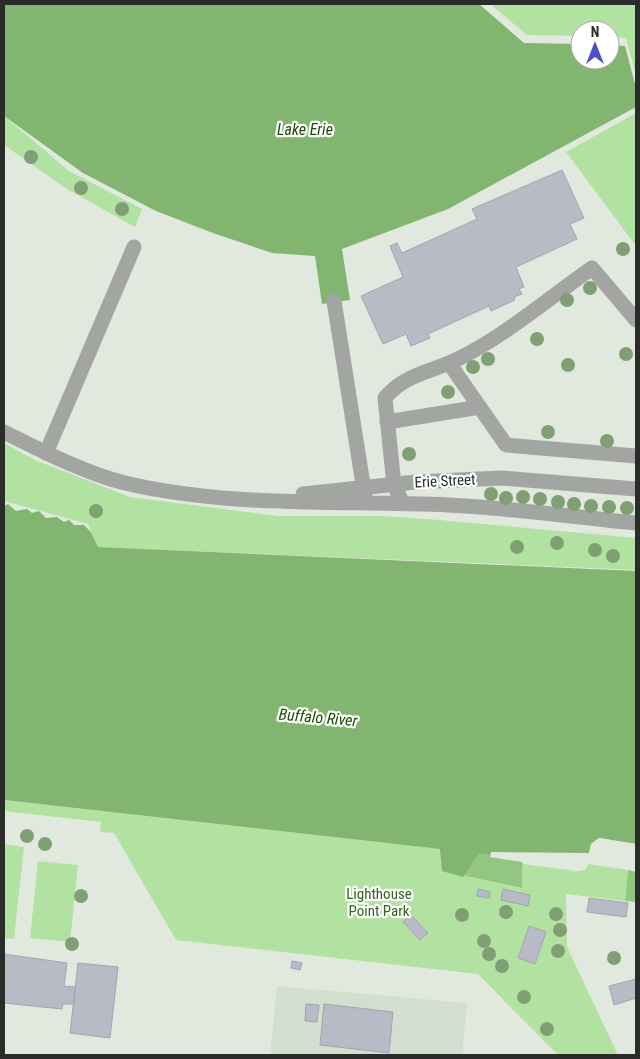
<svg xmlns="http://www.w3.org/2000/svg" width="640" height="1059" viewBox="0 0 640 1059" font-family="'Roboto Condensed',sans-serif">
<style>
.built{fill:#d2dece}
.green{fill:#b2e2a1}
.forest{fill:#93c680}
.water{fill:#82b570}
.pier{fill:#e1e9de}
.building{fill:#b8bac6;stroke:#a2a4af}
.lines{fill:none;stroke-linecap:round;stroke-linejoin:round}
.minor{stroke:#a2a5a1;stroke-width:15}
.tree{fill:#819f74}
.labels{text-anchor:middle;stroke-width:4.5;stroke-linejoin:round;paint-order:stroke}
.street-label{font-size:15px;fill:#292c28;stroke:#fff}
.park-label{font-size:15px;fill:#32621d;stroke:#fff}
.water-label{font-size:16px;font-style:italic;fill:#1c4c01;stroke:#fff}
</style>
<rect width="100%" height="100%" fill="#e1e9de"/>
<path class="built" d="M277,986l190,17 -5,52h-192z"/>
<path class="green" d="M490,4h146v71l-10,-37 -16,-1v-7h-30v6l-53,-1z
M636,113v133l-70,-94z
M4,116l65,55 73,38 -7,18 -68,-38 -63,-44z
M4,443l31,17 95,37 148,19h105l57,4 196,18v32l-538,-23 -10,-23 -84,-23z
M4,800l437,49 1,22 79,17 2,-24 54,7 9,-2 2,-5 40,6 -3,31 -59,-7 1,53 51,108h-60l-80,-81 -302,-34 -62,-107 -14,-1 1,-10 -97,-11z
M4,844l20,3 -10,92 -10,-1z
M38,861l40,4 -8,77 -40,-4z"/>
<path class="forest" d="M441,849l82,2 -1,37 -80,-17z
M628,870l8,2v30l-11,-1z"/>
<path class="water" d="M4,4h475l45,39 56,1v16h30v-15l15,1 11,42v19l-188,102 -106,40 8,51 -28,4 -7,-48 -43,-3 -59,-20 -57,-22 -73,-38 -79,-57z
M8,504l8,7 11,-2 5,4 7,-2 7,7 11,-1 7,5 5,-2 5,5h10l7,7 7,15 538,24v273l-37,-6 -8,6 -5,25 -107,-16 -16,24 -21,-6 -2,-22 -436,-49v-294z"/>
<path class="pier" d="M599,838l37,6v3l-36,-6 -7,5 -3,18h-2l-2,5 -7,2 -89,-14 1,-5 98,1 2,-9z"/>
<path class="building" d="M562,170l22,48 -14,6 7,15 -61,28 8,20 -5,2 3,5 -8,3 1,3 -24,11 -2,-5 -61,28 2,4 -19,8 -5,-12 -23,10 -22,-48 42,-19 -13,-31 7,-3 5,10 75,-34 -5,-10z
M478,889l12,3 -1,6 -12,-2z
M503,889l27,6 -2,11 -27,-6z
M589,898l39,5 -2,14 -39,-5z
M411,915l17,18 -8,7 -17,-18z
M529,926l17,6 -11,32 -17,-6z
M4,954l63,9 -3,23 11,1 -1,17h-11l-1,5 -58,-6z
M292,961l10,2 -2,7 -9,-2z
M78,963l40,4 -8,71 -40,-5z
M636,979v19l-22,7 -5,-19z
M306,1004l13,1 -2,17 -12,-1z
M324,1004l69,8 -4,41 -69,-8z"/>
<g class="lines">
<path class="minor" d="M334,301l31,196
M449,363l57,82 130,11
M387,422l93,-15
M4,432c36,18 83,42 121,51 106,25 216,17 323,22 63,3 126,12 188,18
M46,453l88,-206
M303,494l113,-12 85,-4 135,11
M403,504l-9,-19 -9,-87c19,-24 47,-26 73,-39 48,-24 90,-60 134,-91l44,52"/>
</g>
<g class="tree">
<circle cx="31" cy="157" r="7"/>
<circle cx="81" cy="188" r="7"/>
<circle cx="122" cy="209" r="7"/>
<circle cx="623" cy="249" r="7"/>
<circle cx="590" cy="288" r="7"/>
<circle cx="567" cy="300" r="7"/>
<circle cx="537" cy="339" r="7"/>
<circle cx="626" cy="354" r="7"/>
<circle cx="488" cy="359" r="7"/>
<circle cx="568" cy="365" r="7"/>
<circle cx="473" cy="367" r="7"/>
<circle cx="448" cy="392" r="7"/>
<circle cx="548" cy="432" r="7"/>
<circle cx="607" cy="441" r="7"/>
<circle cx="409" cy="454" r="7"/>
<circle cx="491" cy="494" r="7"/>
<circle cx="523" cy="497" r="7"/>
<circle cx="506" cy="498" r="7"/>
<circle cx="540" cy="499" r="7"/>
<circle cx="558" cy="502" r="7"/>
<circle cx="574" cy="504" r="7"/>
<circle cx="591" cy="506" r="7"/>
<circle cx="609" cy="507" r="7"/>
<circle cx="627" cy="508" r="7"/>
<circle cx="96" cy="511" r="7"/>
<circle cx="557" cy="543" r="7"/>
<circle cx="517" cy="547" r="7"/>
<circle cx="595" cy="550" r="7"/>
<circle cx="613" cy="556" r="7"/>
<circle cx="27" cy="836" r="7"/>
<circle cx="45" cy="844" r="7"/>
<circle cx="81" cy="896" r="7"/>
<circle cx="506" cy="912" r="7"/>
<circle cx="556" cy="914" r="7"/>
<circle cx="462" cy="915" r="7"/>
<circle cx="560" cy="930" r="7"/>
<circle cx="484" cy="941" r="7"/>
<circle cx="72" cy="944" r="7"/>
<circle cx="558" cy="951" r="7"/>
<circle cx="489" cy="954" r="7"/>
<circle cx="614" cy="958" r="7"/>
<circle cx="502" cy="966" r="7"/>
<circle cx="524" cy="997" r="7"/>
<circle cx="547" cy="1029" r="7"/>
</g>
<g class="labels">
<g class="street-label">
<text transform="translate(445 481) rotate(-3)" y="5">Erie Street</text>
</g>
<g class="park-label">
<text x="379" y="899">Lighthouse<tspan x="379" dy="17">Point Park</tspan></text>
</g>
<g class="water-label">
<text x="305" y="135">Lake Erie</text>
<text transform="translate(318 717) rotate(5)" y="6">Buffalo River</text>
</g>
</g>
<rect width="640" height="1059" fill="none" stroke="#292c28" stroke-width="10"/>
<g transform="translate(595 45)"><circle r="24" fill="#ffffff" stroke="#a9aba9"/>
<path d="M0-4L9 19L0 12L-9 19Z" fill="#4f50c6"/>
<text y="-8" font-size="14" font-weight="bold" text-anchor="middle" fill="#292c28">N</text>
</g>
</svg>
